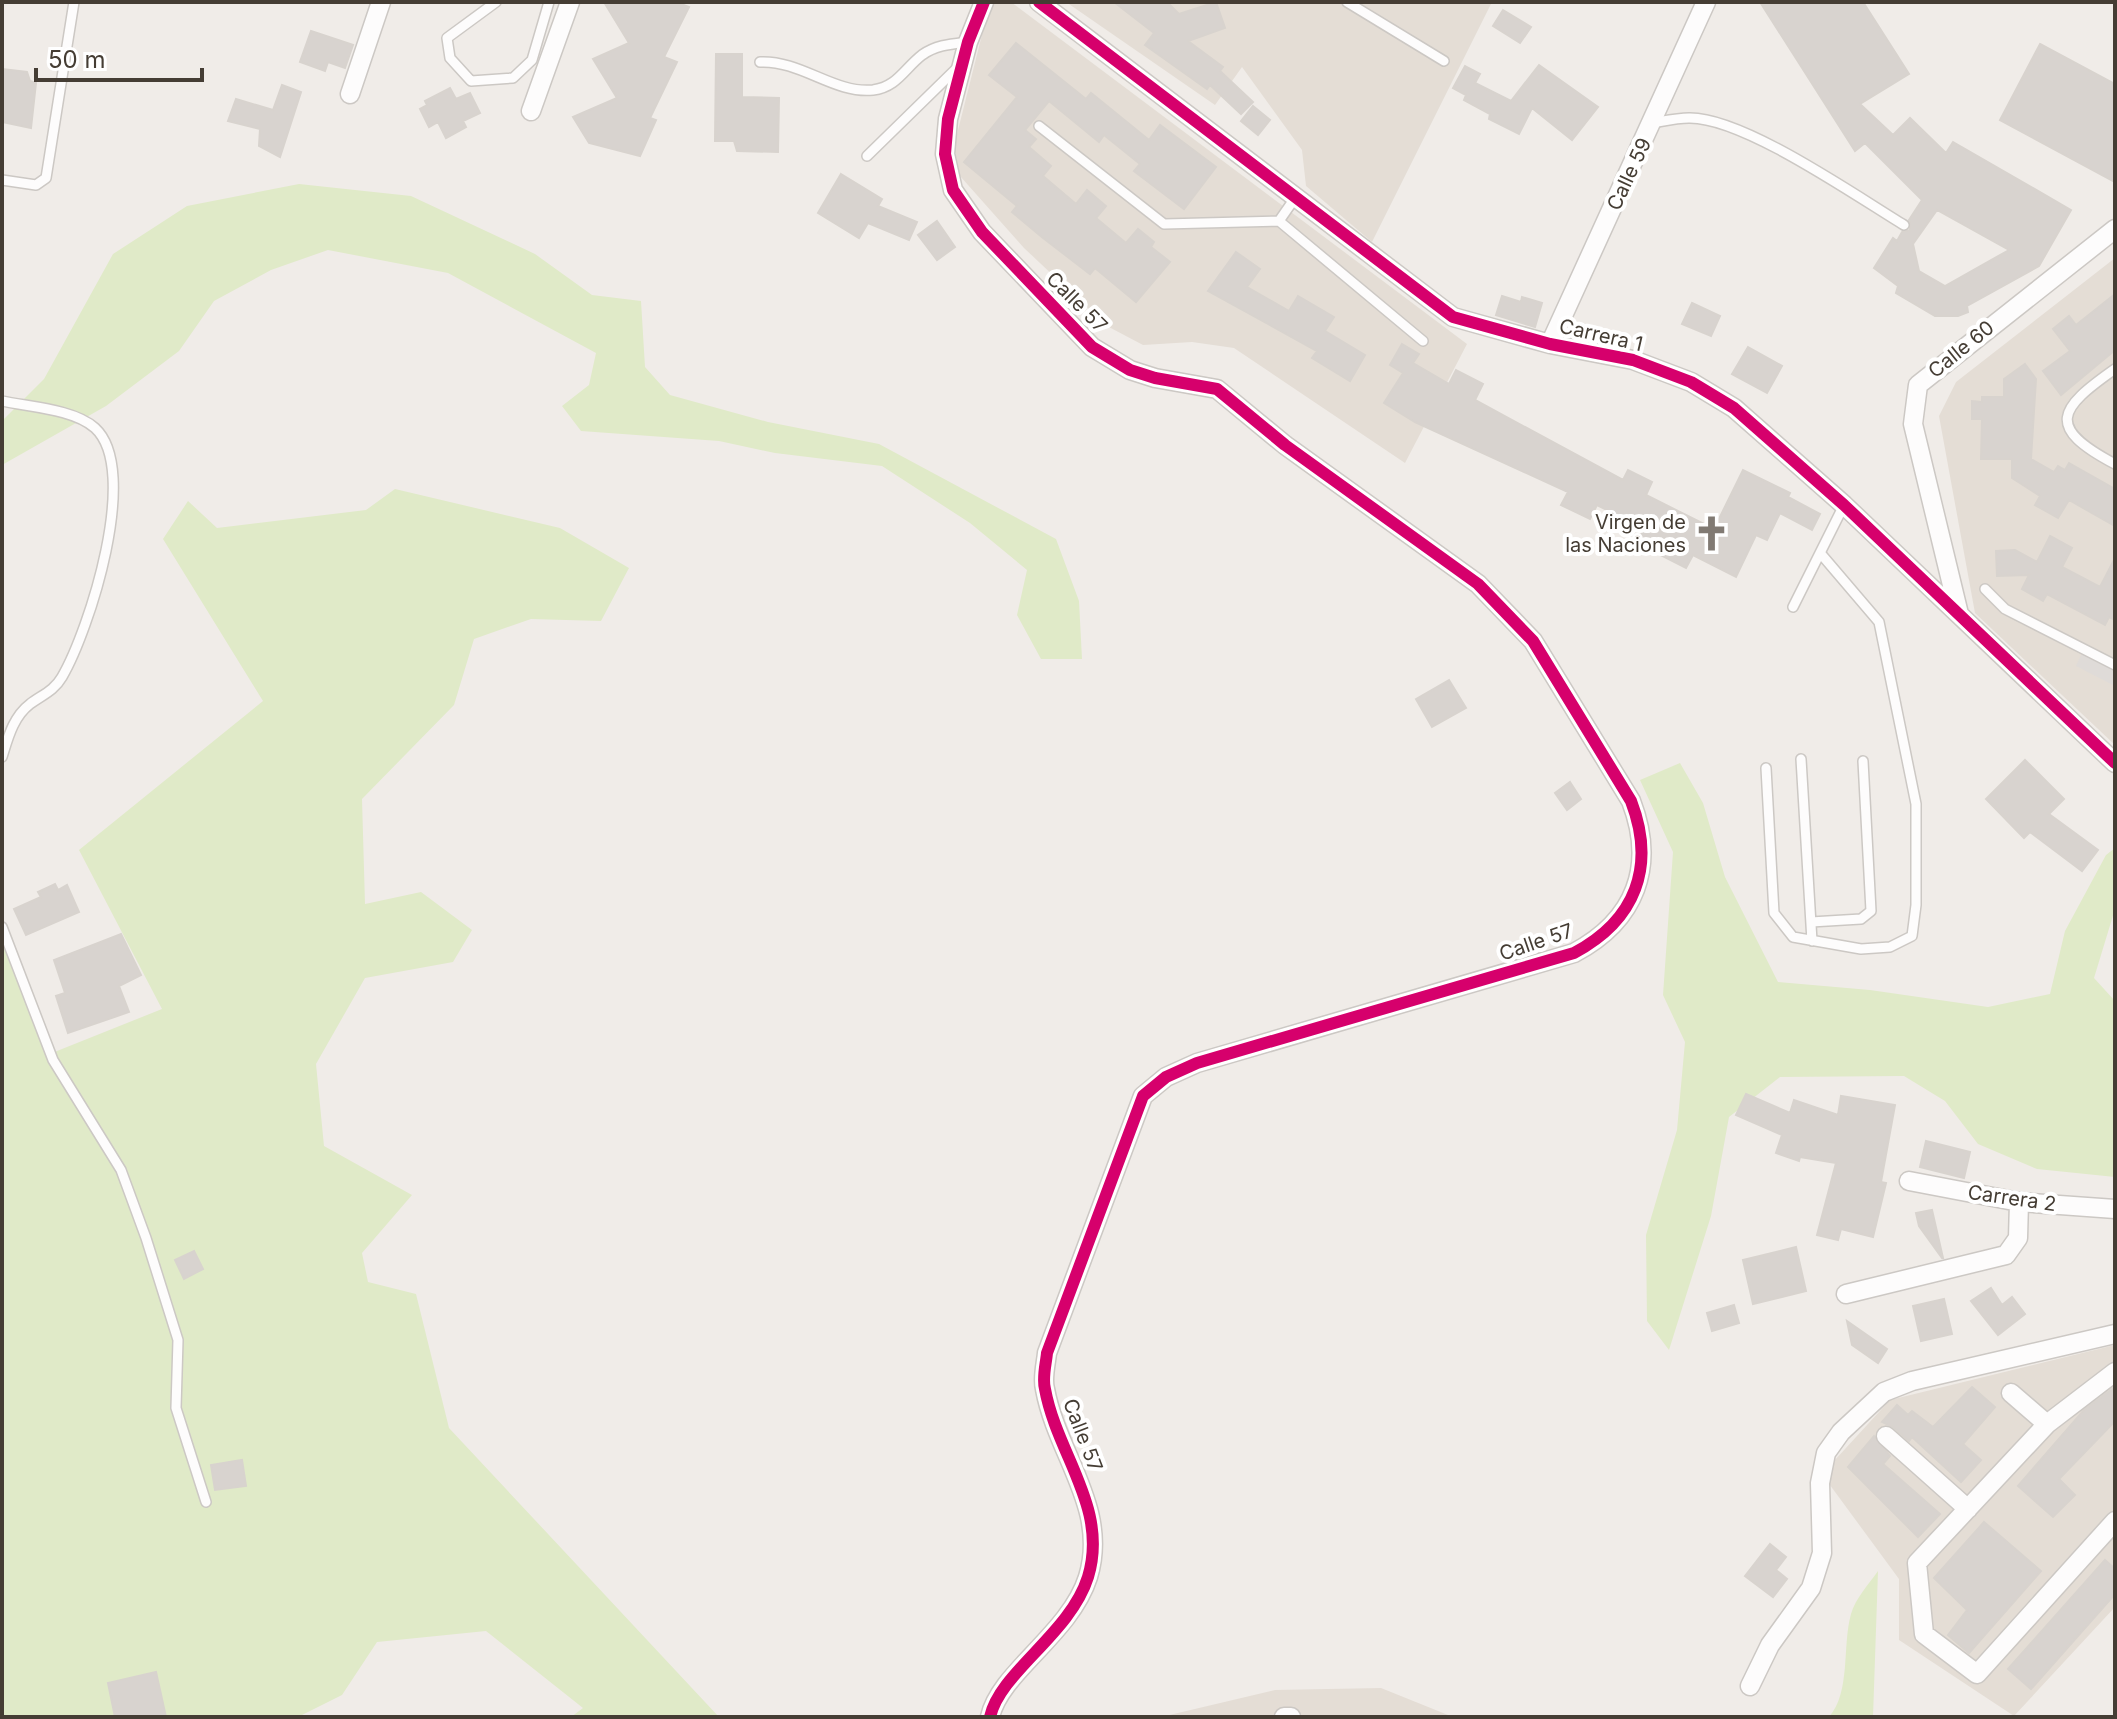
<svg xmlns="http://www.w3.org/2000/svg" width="2117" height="1719" viewBox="0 0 2117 1719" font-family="Inter,sans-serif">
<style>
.residential{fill:#e4ddd5}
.green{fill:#e0eac8}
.parking{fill:#dfdbd8}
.building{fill:#d8d3cf;stroke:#d8d3ce;stroke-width:2;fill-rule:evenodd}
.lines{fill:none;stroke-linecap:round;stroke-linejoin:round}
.lane-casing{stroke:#ccc8c4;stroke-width:12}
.street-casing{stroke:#ccc8c4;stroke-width:21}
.lane{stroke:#fdfcfc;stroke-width:9}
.street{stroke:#fdfcfc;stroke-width:18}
.cycleway-casing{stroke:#fff;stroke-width:17}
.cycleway{stroke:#d6006c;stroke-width:12}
.labels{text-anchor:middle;stroke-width:8;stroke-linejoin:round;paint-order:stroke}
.street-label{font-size:20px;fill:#453d34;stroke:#fff}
.poi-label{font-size:20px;fill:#453d34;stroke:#fff;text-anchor:end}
</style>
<rect width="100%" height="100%" fill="#f0ece8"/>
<path class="residential" d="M1011,2l456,342 -62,119 -171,-115 -42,-6 -49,3 -36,-19 -83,-78 -64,-72 -6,-30 36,-143z
M1066,2h426l-120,240 -66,-56 -4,-36 -60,-83 -27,38z
M2115,258v487l-140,-132 -36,-197 17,-34z
M2115,1345v262l-101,109 -115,-76v-61l-72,-98 7,-20 56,-61z
M1381,1688l72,29h-292l114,-27z"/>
<path class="green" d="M299,184l112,12 124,58 57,41 49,6 4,66 25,28 98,27 111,22 177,95 23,62 3,58h-41l-24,-44 10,-45 -57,-47 -88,-57 -107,-13 -56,-12 -138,-10 -19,-25 27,-21 7,-32 -148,-80 -120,-23 -57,20 -57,31 -35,50 -73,55 -104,59v-44l42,-42 69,-125 74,-48z
M395,489l165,39 69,40 -28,53 -70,-2 -57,20 -20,66 -92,94 3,105 56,-12 51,38 -19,32 -88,16 -49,86 8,82 88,49 -50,58 6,29 48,12 33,134 270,289h-148l12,-9 -97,-77 -109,11 -35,53 -44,22h-296v-774l45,112 115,-46 -83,-159 184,-149 -100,-162 25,-38 29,27 149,-18z
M1680,763l23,40 22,74 53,105 92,8 118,17 62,-13 15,-63 41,-76 9,-7v61l-21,69 21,23v176l-78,-8 -59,-25 -33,-43 -41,-25 -124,1 -51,40 -18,99 -42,134 -22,-29 -1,-86 31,-105 8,-88 -22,-47 10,-143 -33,-72z
M1878,1571l-5,146h-44c22,-25 13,-71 22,-103 4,-15 18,-30 27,-43z"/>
<path class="parking" d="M2082,653l33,16v17l-39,-20z"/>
<path class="building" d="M604,2h72l13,5 -25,50 13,5 -27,56 6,2 -16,36 -51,-13 -16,-26 44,-19 -24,-39 36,-16z
M1114,2h53l12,12 37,-12 9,26 -37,13 35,26 -3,4 33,31 -12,12 -31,-29 -3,4 -62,-44 9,-12z
M1760,2h103l46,72 -49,30 33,31 17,-17 36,35 7,-11 118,68 -32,56 -72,40 1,6 -10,4h-23l-39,-23 2,-7 -24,-18 19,-30 4,3 5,-9 8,-2 -1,-10 13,-20 -57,-57 -10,8zM1937,210l72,40 -64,36 -26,-15 -6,-27z
M1503,10l28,17 -11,16 -27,-17z
M311,31l42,14 -8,23 -17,-6 -3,9 -25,-9z
M1016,43l70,56 5,-6 58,47 11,-15 56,42 -32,42 -50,-38 6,-7 -36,-29 -5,7 -50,-41 -24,29 11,9 -7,8 22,19 -8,10 33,28 11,-14 19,16 -10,12 30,25 12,-14 16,13 -3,5 19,15 -34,40 -41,-34 -5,6 -47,-36 -31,-26 5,-6 -53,-44 53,-65 -28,-22z
M2040,44l75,40v98l-115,-62z
M716,54h26v43l37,1 -1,54 -41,-1 -3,-10h-19z
M1539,65l59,42 -26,33 -40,-32 -13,26 -30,-15 1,-5 -26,-14 2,-5 -13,-7 12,-22 15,8 -5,9 36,18z
M2,69l25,3 3,9 6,2 -5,45 -29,-6z
M282,85l19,7 -21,65 -21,-11 1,-17 -32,-8 8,-22 37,11z
M450,88l6,11 14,-6 10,20 -17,8 3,6 -20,11 -8,-16 -9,5 -9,-18 7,-4 -2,-4z
M1253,106l17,14 -12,15 -17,-14z
M841,174l41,25 -4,7 39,16 -8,18 -41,-17 -9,15 -41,-25z
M937,221l18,26 -18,13 -19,-25z
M1236,252l24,17 -13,18 42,24 9,-15 36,21 -9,14 40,24 -15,26 -38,-23 5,-7 -109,-60z
M2115,294v56l-54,45 -18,-24 27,-20 -17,-22 16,-13 7,9z
M1502,296l19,6 1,-5 20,6 -7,24 -39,-12z
M1692,303l28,13 -9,20 -29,-12z
M1402,344l17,10 -6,9 36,21 7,-14 27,14 -8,16 148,80 5,-10 24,12 -6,13 68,34 29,-59 47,23 -2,4 32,17 -8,16 -32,-17 -13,27 -11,-5 -20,42 -43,-22 -7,13 -49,-25 7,-14 -47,-24 -7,14 -29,-14 7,-13 -153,-70 -31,-19 19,-30 -13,-8z
M1748,347l34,19 -15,27 -35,-19z
M2025,364l11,15 -5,80 23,13 4,-6 7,4 4,-7 46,26v37l-46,-26 -11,18 -23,-13 5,-9 -28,-18v-19h-31l1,-40h-10v-18l10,1v-5h22v-18z
M2050,536l22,12 -10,19 38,20 15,-29v62l-6,-3 -4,8 -58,-31 -4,7 -21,-12 7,-14 -32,1 -1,-25 19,-1 22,12z
M1449,680l17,28 -34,19 -16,-28z
M2025,760l39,39 -15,15 49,36 -16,21 -52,-39 -6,6 -38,-39z
M1570,782l11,17 -14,11 -12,-17z
M55,884l3,6 9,-5 12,27 -53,23 -12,-26 27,-12 -3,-5z
M121,934l20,41 -22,11 10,26 -61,21 -12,-37 9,-3 -11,-33z
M1746,1094l44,19 4,-13 44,15 3,-19 54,9 -14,77 5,1 -13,54 -32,-8 -3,11 -21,-5 19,-72 -36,-6 -1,4 -23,-8 6,-18 -46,-20z
M1926,1141l44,11 -6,26 -44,-11z
M1932,1210l11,48h-1l-23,-32 -3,-13z
M1796,1247l10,44 -53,13 -10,-44z
M194,1251l9,18 -19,10 -9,-19z
M1991,1288l11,17 10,-8 13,17 -27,21 -27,-34z
M1944,1299l8,35 -31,7 -8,-35z
M1734,1305l5,18 -27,8 -5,-18z
M1847,1321l40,28 -9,14 -26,-18z
M1972,1387l23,20 -32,37 18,16 -20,22 -49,-45 -3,4 -16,-14 -11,-5 15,-17 11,10 4,-4 21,16z
M2115,1387v34l-56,58 16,16 -22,22 -35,-31 66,-76z
M1874,1436l16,20 -7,8 57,50 -22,23 -70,-70z
M242,1460l4,26 -31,4 -4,-25z
M1984,1522l57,49 -72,82 -21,-18 19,-25 -33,-32z
M1770,1544l16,13 -10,13 11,9 -14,18 -28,-21z
M2105,1560l10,9v25l-84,95 -23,-20z
M156,1672l10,45h-51l-7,-34z"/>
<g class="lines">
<defs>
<path id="lane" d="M496,2l-49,36 3,20 21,23 42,-3 19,-18 17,-58
M1347,2l97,59
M760,62c41,-2 74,32 113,28 24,-3 31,-21 49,-35 14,-10 29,-11 46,-13
M1652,123c12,-2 25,-5 37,-5 54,-1 167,78 215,107
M1039,126l125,98 115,-3 144,120
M867,156l89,-87
M2,180l34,5 10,-7 28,-176
M1279,221l16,-23
M2115,369c-57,40 -70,58 0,95
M2,401c27,6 72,8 93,27 46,42 -6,203 -33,249 -8,14 -20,18 -32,27 -17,13 -22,34 -28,53
M1985,589l20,20 110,56
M1793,607l51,-102
M1801,759l11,182
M1766,768l8,145 19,24 68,12 29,-2 22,-11 4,-31v-101l-37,-182 -58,-68
M1811,922l50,-3 10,-8 -8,-150
M2,927l51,133 68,110 25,68 32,102 -2,68 30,94"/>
<path id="street" d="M984,2l-16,40 -20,77 -3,35 8,36 29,42 110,115 38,23 25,8 62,11 68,56 193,139 55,57 98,160c25,65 5,119 -57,152l-377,110 -31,14 -23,19 -96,257c-1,11 -5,25 -2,36 12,66 64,119 43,188 -18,57 -88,95 -98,140
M1039,2l414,315 97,27 83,16 58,22 43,26 110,97 271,258
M350,94l31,-92
M531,111l39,-109
M1550,344l156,-342
M1959,614l-46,-190 5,-39 197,-156
M1909,1181l110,21 96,7
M1846,1294l160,-39 12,-17 1,-36
M2115,1372l-68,52 -130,139 7,71 53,40 138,-153
M2011,1393l36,31
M1886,1436l82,73
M1750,1686l20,-41 41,-57 11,-35 -2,-70 6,-30 15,-21 43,-40 28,-11 203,-47
M1284,1717h7"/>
</defs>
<use href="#lane" class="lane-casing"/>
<use href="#street" class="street-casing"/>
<use href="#lane" class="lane"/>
<use href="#street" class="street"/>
<defs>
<path id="cycleway" d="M984,2l-16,40 -20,77 -3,35 8,36 29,42 110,115 38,23 25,8 62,11 68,56 193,139 55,57 98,160c25,65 5,119 -57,152l-377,110 -31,14 -23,19 -96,257c-1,11 -5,25 -2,36 12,66 64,119 43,188 -18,57 -88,95 -98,140
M1039,2l414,315 97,27 83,16 58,22 43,26 110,97 271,258"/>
</defs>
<use href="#cycleway" class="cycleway-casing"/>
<use href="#cycleway" class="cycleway"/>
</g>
<defs>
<symbol id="church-bare" viewBox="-9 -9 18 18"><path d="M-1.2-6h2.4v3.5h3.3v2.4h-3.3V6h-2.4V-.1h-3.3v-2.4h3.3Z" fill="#817a73" stroke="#fff" stroke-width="2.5" paint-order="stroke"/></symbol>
</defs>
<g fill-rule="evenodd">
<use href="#church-bare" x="1686" y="508" width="51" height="51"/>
</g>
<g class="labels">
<g class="street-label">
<text transform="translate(1629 174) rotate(-65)" y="7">Calle 59</text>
<text transform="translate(1077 302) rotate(45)" y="7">Calle 57</text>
<text transform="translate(1601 335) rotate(13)" y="7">Carrera 1</text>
<text transform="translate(1961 349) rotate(-39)" y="7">Calle 60</text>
<text transform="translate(1536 942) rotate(-19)" y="7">Calle 57</text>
<text transform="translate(2012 1198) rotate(8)" y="7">Carrera 2</text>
<text transform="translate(1083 1435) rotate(69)" y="7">Calle 57</text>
</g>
<g class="poi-label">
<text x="1686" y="529">Virgen de<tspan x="1686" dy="23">las Naciones</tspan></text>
</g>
</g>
<rect width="2117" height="1719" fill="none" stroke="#453d34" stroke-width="8"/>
<path d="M36 68v12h166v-12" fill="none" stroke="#453d34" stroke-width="4"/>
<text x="48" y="68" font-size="24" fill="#453d34" stroke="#ffffff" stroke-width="6" paint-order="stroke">50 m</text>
</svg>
